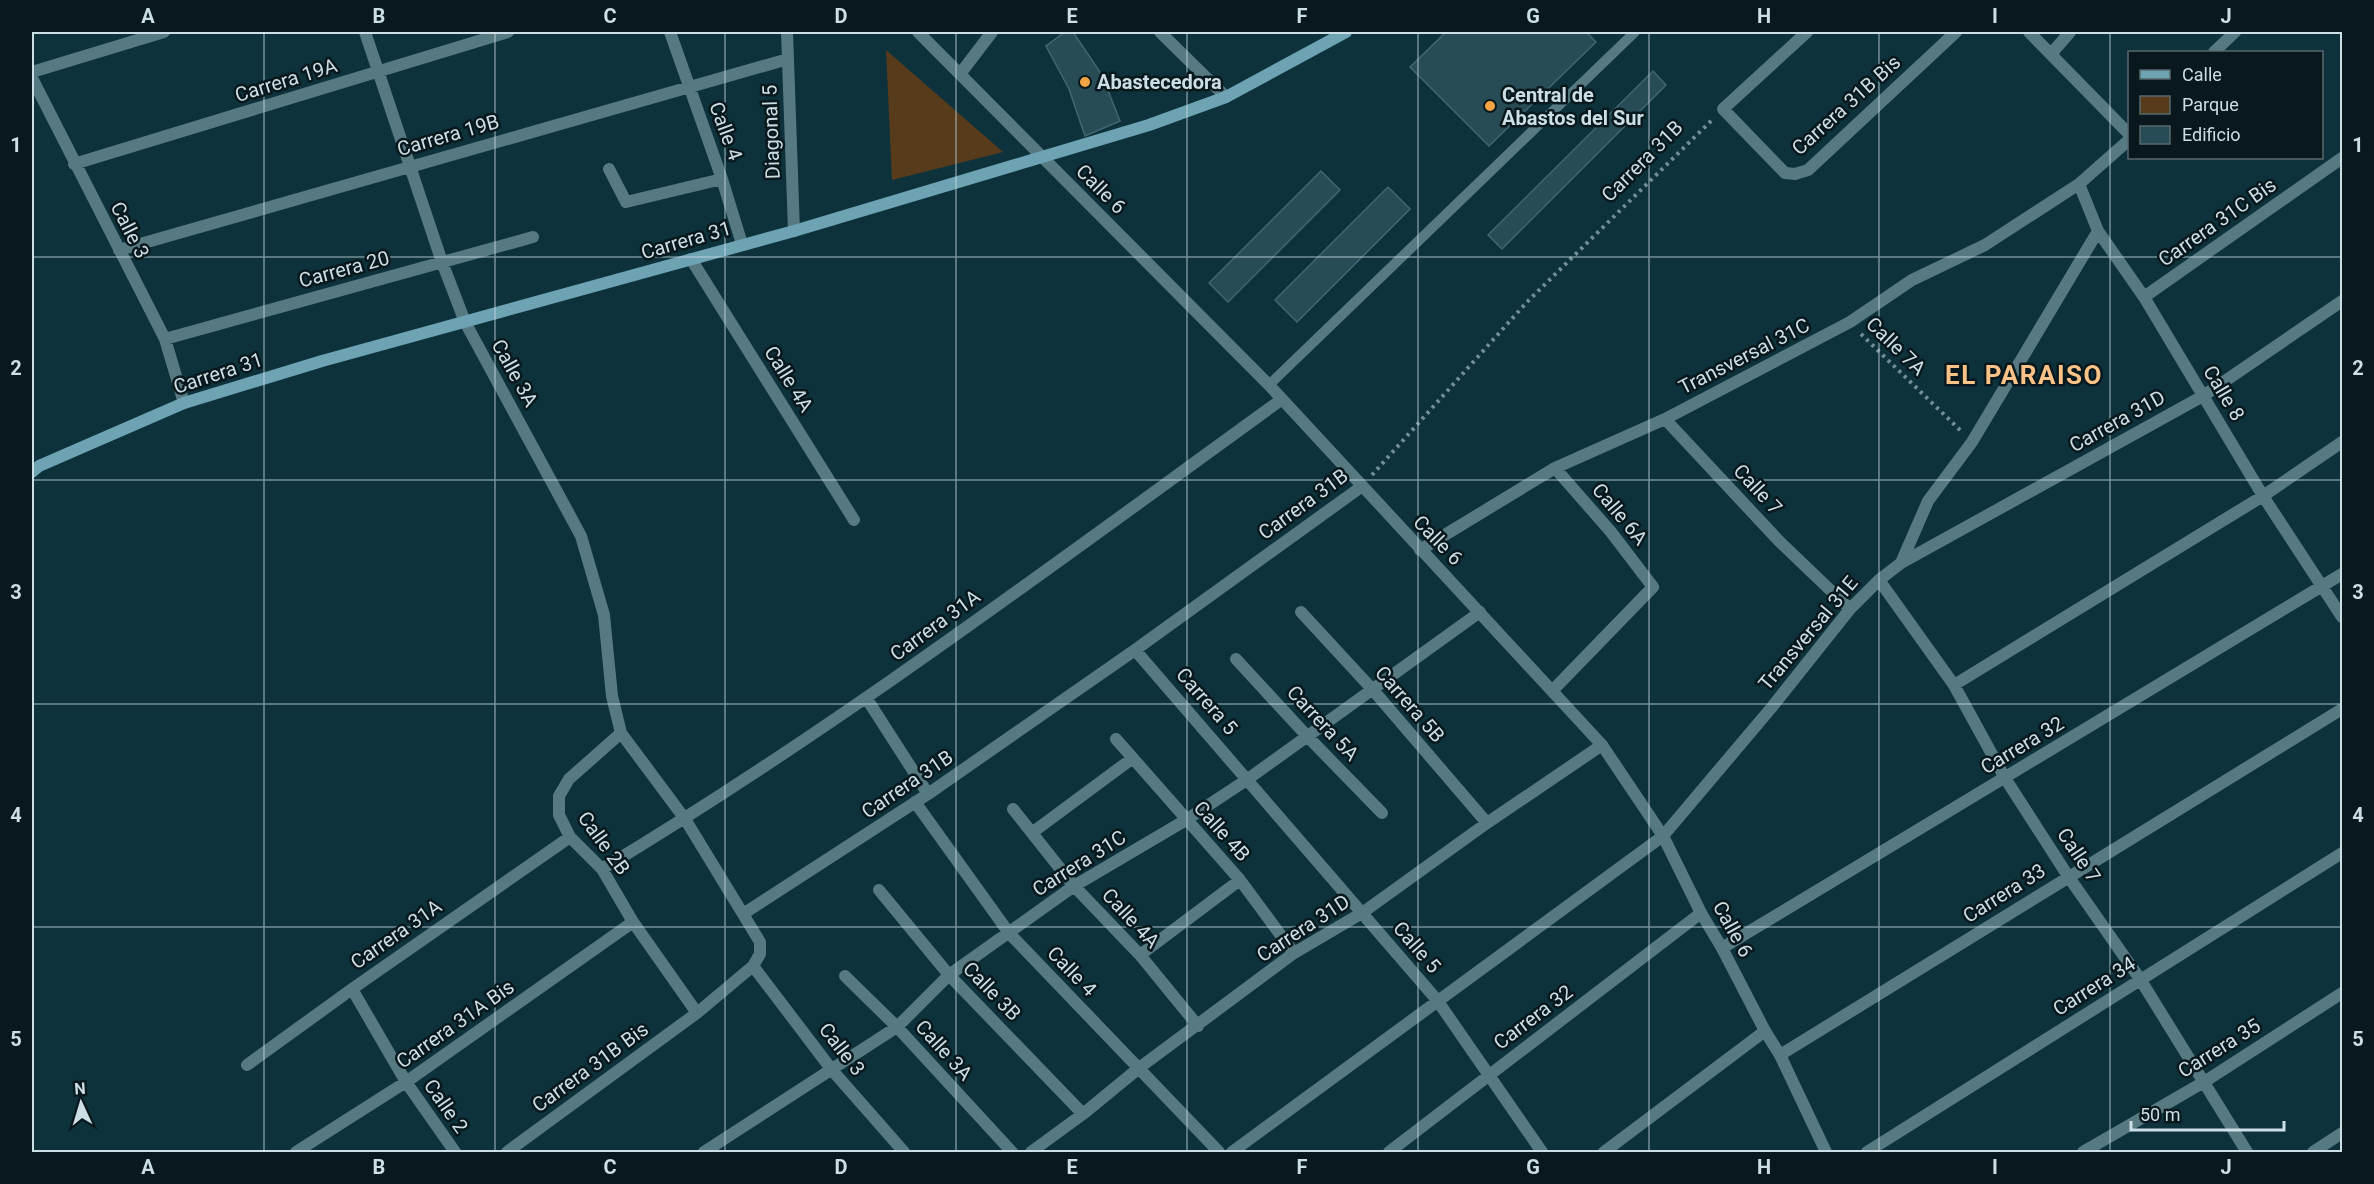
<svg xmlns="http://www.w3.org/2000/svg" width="2374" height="1184" viewBox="0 0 2374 1184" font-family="Roboto,sans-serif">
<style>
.green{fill:#573b1b}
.building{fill:#284c56;stroke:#426671;stroke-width:1.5}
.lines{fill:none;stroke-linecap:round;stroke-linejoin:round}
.path{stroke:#738e96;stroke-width:4;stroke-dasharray:3 4.5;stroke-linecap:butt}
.service{stroke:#577982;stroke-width:10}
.minor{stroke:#577982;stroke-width:12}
.tertiary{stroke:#577982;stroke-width:12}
.secondary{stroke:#6da3b3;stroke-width:12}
.grid{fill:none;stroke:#ccdfe5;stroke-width:1.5;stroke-opacity:0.55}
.poi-dot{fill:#f4a443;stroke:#09181c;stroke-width:2}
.labels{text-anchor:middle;stroke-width:5;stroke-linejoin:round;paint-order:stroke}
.street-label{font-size:20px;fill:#ccdfe5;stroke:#09181c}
.poi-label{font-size:20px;font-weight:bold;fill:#ccdfe5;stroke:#09181c;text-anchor:start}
.district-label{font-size:26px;font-weight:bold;letter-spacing:1.5px;fill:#fbc387;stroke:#09181c}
.neatline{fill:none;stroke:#ccdfe5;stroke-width:2}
.grid-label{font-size:20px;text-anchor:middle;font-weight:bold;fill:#ccdfe5}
</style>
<rect width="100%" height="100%" fill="#0d323c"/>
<path class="green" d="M886,50l117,102 -111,28z"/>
<path class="building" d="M1065,32h8l29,43 18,46 -35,15 -16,-47 -23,-43z
M1446,32h140l10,10 -107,104 -79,-79z
M1653,71l13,14 -164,164 -14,-14z
M1321,171l19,19 -112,112 -19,-19z
M1388,187l22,22 -113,113 -22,-22z"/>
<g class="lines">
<path class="path" d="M1861,334l100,97
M1372,475l155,-173 186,-183"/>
<path class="service" d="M1269,385l366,-353"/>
<path class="minor" d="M365,32l77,230 23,60 116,214 23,79 8,81 9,37 64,86 75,123v12l-7,12 -56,47 -190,139
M670,32l52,147 20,65
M787,32l7,199
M1160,32l66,65
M1807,32l-84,77 62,64 10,1 13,-4 148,-138
M2029,32l101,103
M2214,52l21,-20
M2051,54l19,-22
M32,72l132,-40
M960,74l32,-42
M32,78l133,261 19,64
M74,164l434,-132
M609,169l17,33 96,-23
M2079,184l19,47 46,66 119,199 79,121
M119,250l669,-191
M691,259l163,261
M2144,297l198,-139
M165,339l368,-102
M1665,419l114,122 71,68
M1420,550l135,-82 110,-49 185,-97 62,-42 73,-35 94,-61 51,-45
M1901,563l302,-167 139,-95
M1879,580l75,105 51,93 63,98 72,103 107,173
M1301,612l72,78 114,133
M1135,650l302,350 105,152
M1236,659l71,77 75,77
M1954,685l309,-189 79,-54
M1553,690l100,-103 -42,-55 -56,-64
M867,699l61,95
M621,733l-52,46 -10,17v19l11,22 32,32 31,53 64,91
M1116,739l124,141 54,73
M915,802l94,131 210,219
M1013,809l61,77 66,69 58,71
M1033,832l100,-74
M602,869c236,-142 456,-308 679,-469
M879,890l70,85 134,139
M743,914l185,-120 207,-144 226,-163
M1722,948l620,-374
M1140,955l100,-75
M753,966l79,104 72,82
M845,976l52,51 115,125
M352,989l54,93 49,70
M1780,1055l562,-346
M247,1065l105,-76 218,-152
M296,1152l110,-70 227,-160
M704,1152l193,-125 52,-52 125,-89 112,-66 62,-41 232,-167
M1031,1152l52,-38 56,-46 155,-115 68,-40 125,-90 115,-78
M1232,1152l431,-316 109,-129 78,-98 29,-29 22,-17 27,-62 44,-59 126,-211
M1389,1152l312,-239
M1604,1152l161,-121
M1867,1152l475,-299
M2083,1152l121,-70 138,-89
M2313,1152l29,-19"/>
<path class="tertiary" d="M918,32l351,353 333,360 61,91 38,77 21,35 43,83 15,24 46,97"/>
<path class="secondary" d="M32,472l7,-6 145,-63 138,-42 472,-130 355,-106 77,-28 120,-65"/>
</g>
<path class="grid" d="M264,32v1120M495,32v1120M725,32v1120M956,32v1120M1187,32v1120M1418,32v1120M1649,32v1120M1879,32v1120M2110,32v1120M32,257h2310M32,480h2310M32,704h2310M32,927h2310"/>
<g class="poi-dot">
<circle cx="1085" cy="82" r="6"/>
<circle cx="1490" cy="106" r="6"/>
</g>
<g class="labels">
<g class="street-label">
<text transform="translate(286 80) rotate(-17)" y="7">Carrera 19A</text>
<text transform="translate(1846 105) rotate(-42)" y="7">Carrera 31B Bis</text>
<text transform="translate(726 131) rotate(70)" y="7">Calle 4</text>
<text transform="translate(771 132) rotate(-92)" y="7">Diagonal 5</text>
<text transform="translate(448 135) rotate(-16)" y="7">Carrera 19B</text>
<text transform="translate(1642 161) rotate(-45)" y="7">Carrera 31B</text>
<text transform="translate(1101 189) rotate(45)" y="7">Calle 6</text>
<text transform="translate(2217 222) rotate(-35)" y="7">Carrera 31C Bis</text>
<text transform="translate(130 230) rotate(63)" y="7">Calle 3</text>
<text transform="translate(686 240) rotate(-16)" y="7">Carrera 31</text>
<text transform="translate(344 269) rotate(-15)" y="7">Carrera 20</text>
<text transform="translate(1896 346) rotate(44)" y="7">Calle 7A</text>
<text transform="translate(1744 356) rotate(-27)" y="7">Transversal 31C</text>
<text transform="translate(218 373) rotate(-18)" y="7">Carrera 31</text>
<text transform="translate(515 373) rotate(61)" y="7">Calle 3A</text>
<text transform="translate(789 379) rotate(58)" y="7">Calle 4A</text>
<text transform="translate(2224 393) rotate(59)" y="7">Calle 8</text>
<text transform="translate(2117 421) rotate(-29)" y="7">Carrera 31D</text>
<text transform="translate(1758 489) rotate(47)" y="7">Calle 7</text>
<text transform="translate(1303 504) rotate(-36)" y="7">Carrera 31B</text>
<text transform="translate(1620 514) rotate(50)" y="7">Calle 6A</text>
<text transform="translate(1438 540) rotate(46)" y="7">Calle 6</text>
<text transform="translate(935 625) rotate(-36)" y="7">Carrera 31A</text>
<text transform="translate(1808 633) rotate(-50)" y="7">Transversal 31E</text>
<text transform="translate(1207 701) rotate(49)" y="7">Carrera 5</text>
<text transform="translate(1410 704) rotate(49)" y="7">Carrera 5B</text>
<text transform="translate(1323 723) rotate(47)" y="7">Carrera 5A</text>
<text transform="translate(2022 745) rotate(-31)" y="7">Carrera 32</text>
<text transform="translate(907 784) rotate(-34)" y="7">Carrera 31B</text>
<text transform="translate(1222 831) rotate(48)" y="7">Calle 4B</text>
<text transform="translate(604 843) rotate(54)" y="7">Calle 2B</text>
<text transform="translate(2079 855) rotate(56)" y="7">Calle 7</text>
<text transform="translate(1079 863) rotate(-32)" y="7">Carrera 31C</text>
<text transform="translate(2004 893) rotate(-32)" y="7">Carrera 33</text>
<text transform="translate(1131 918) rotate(47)" y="7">Calle 4A</text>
<text transform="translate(1303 928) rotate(-33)" y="7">Carrera 31D</text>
<text transform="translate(1733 929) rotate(61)" y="7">Calle 6</text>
<text transform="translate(396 934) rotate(-35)" y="7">Carrera 31A</text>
<text transform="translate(1417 947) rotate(49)" y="7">Calle 5</text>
<text transform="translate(1072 971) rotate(46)" y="7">Calle 4</text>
<text transform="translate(2094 986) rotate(-32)" y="7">Carrera 34</text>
<text transform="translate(992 991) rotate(46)" y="7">Calle 3B</text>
<text transform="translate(1533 1017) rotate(-37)" y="7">Carrera 32</text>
<text transform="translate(455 1024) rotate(-35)" y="7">Carrera 31A Bis</text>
<text transform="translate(2219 1048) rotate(-32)" y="7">Carrera 35</text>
<text transform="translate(842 1049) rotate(52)" y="7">Calle 3</text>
<text transform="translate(944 1050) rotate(48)" y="7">Calle 3A</text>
<text transform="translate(590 1067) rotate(-36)" y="7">Carrera 31B Bis</text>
<text transform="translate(446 1106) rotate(55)" y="7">Calle 2</text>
</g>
<g class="poi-label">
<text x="1097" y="89">Abastecedora</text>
<text x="1502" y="102">Central de<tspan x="1502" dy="23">Abastos del Sur</tspan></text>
</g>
<g class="district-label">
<text x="2024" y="384">EL PARAISO</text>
</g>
</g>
<rect width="2374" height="1184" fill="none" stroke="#09181c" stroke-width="66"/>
<rect x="2128" y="51" width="195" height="108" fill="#09181c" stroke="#57686c" stroke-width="1.5"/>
<rect x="2140" y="70" width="30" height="9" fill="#6da3b3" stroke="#57686c" stroke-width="1.5"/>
<text x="2182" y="81" font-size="18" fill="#ccdfe5">Calle</text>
<rect x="2140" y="96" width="30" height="18" fill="#573b1b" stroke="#57686c" stroke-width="1.5"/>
<text x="2182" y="111" font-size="18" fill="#ccdfe5">Parque</text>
<rect x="2140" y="126" width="30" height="18" fill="#284c56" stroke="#57686c" stroke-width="1.5"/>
<text x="2182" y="141" font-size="18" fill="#ccdfe5">Edificio</text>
<g transform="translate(81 1103) rotate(356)" stroke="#09181c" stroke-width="4.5" paint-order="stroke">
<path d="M0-4.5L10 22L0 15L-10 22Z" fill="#ccdfe5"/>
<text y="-9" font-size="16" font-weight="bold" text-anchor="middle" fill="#ccdfe5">N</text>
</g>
<path d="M2131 1121v9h153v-9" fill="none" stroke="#ccdfe5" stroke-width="3"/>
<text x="2140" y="1121" font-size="18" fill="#ccdfe5" stroke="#09181c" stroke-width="4.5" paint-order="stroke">50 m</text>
<rect x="33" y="33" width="2308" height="1118" class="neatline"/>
<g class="grid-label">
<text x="148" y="23">A</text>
<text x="379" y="23">B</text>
<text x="610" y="23">C</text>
<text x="841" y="23">D</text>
<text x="1072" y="23">E</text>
<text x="1302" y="23">F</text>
<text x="1533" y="23">G</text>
<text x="1764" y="23">H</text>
<text x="1995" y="23">I</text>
<text x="2226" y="23">J</text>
<text x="16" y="152">1</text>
<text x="2358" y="152">1</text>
<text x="16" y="375">2</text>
<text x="2358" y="375">2</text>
<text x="16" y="599">3</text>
<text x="2358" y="599">3</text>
<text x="16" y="822">4</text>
<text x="2358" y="822">4</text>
<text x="16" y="1046">5</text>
<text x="2358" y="1046">5</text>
<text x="148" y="1174">A</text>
<text x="379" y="1174">B</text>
<text x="610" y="1174">C</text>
<text x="841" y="1174">D</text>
<text x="1072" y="1174">E</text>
<text x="1302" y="1174">F</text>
<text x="1533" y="1174">G</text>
<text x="1764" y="1174">H</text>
<text x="1995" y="1174">I</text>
<text x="2226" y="1174">J</text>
</g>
</svg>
